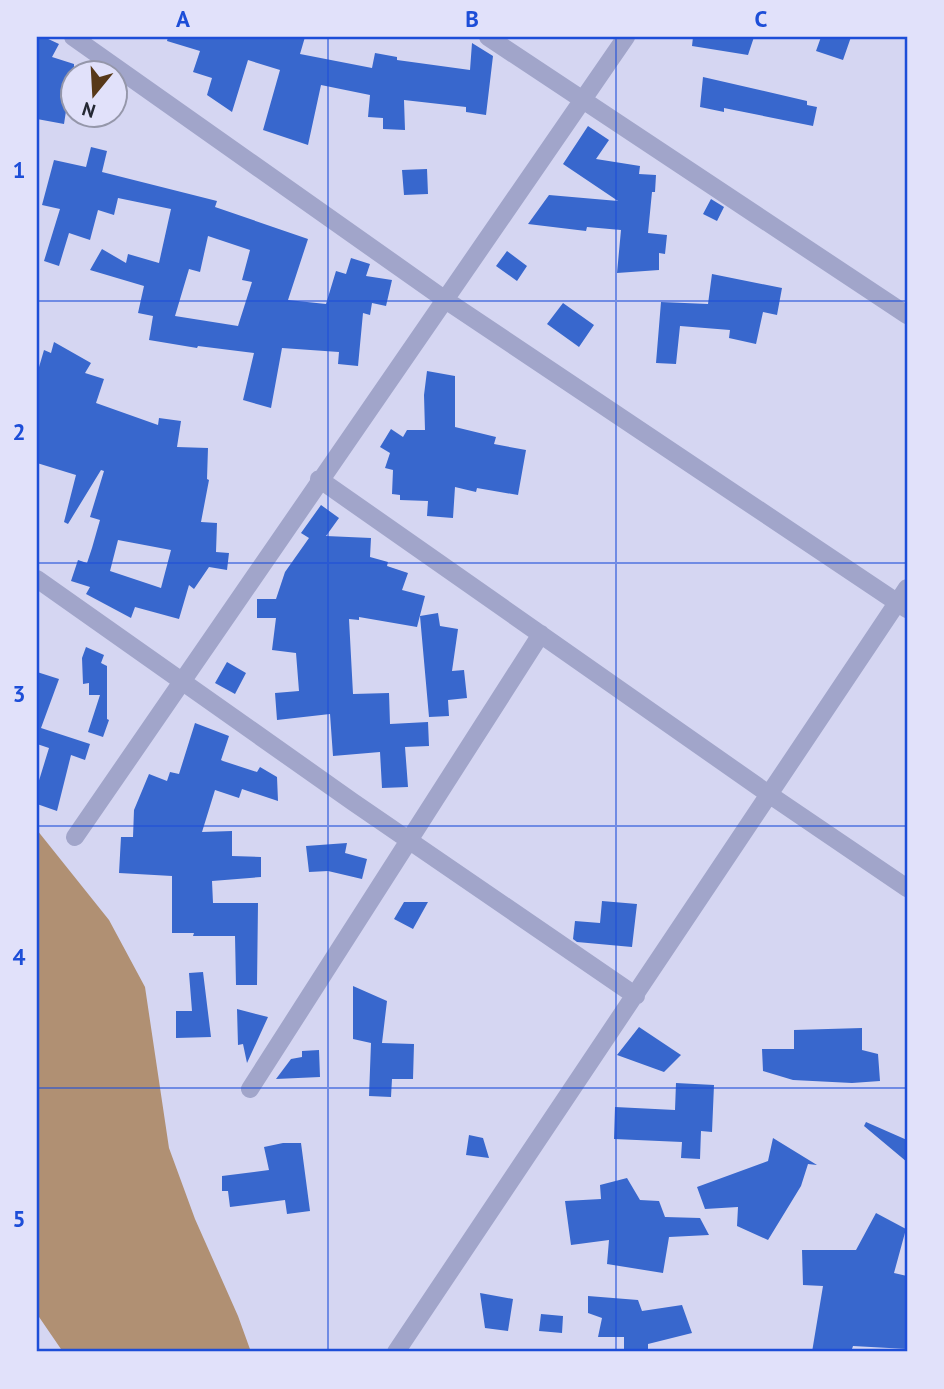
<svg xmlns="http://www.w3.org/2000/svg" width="944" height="1389" viewBox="0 0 944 1389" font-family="'PT Sans',sans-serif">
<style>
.water{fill:#b09073}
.building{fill:#3867cd;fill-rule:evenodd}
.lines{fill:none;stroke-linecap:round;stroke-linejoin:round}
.minor{stroke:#a1a5ca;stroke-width:18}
.grid{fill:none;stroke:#1d4ed8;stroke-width:2;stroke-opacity:0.55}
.neatline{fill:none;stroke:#1d4ed8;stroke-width:2.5}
.grid-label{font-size:23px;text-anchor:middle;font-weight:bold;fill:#1d4ed8}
</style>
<rect width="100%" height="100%" fill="#d5d6f2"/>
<path class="water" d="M37,830l72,90 36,67 24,161 26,71 43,97 13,36h-188l-26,-38z"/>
<path class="building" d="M37,37h7l15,7 -7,13 22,7v36l-6,-2 -4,26 -27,-5z
M168,37h137l-5,17 72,14 3,-15 22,4v3l73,10 2,-27 21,13 -7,59 -20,-3v-5l-62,-7 1,30 -22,-1v-11l-15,-1 2,-22 -49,-10 -13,60 -45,-15 17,-60 -32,-10 -16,52 -25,-17 5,-17 -19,-6 7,-21 -33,-10z
M693,37h61l-6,18 -56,-9z
M821,37h30l-8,23 -27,-9z
M703,77l104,24v4l10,2 -4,19 -89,-18v4l-24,-5z
M588,126l21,14 -13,19 44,7 -1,8 17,1 -1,17h-3l-4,41 19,2 -2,19 -6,-1v17l-42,3 4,-43 -34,-3 -1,4 -58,-7 21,-29 69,6 -55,-37z
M91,147l16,4 -5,21 115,29 -2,6 93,32 -20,61 38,4 10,-33 10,3 5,-16 19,6 -4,12 26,4 -6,26 -14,-3 -2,12 -7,-2 -5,53 -20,-2 1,-12 -57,-4 -11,60 -28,-8 11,-47 -56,-7 -1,2 -48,-8 4,-24 -15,-3 6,-27 -54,-16 12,-21 24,14 2,-9 31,9 12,-54 -53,-11 -4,17 -16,-5 -8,30 -21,-7 -10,33 -15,-5 16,-52 -18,-4 12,-45 32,7zM208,236l42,14 -8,30 10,2 -14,44 -63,-10 14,-47 11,3z
M427,169l1,25 -24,1 -2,-25z
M711,199l13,8 -7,14 -14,-7z
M507,251l20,15 -10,15 -21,-15z
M712,274l70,14 -5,27 -14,-3 -7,32 -27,-6 1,-8 -50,-4 -4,38 -20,-1 5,-61 47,2z
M563,303l31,22 -15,22 -32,-23z
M54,342l37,21 -6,10 19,6 -8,24 62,22 1,-7 22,3 -4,26 31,1 -1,31 2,1 -8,42 16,1 -1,29 13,1 -2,17 -18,-3 -15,22 -5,-4 -10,34 -44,-12 -4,11 -45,-24 4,-7 -19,-6 7,-21 9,3 5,-15 8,-28 -10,-3 14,-46 -3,-1 -33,54 -4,-2 12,-47 -39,-12v-89l7,-24 7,3zM118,540l53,10 -10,38 -51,-17z
M427,371l28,5v51l41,10 -2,7 32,6 -8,45 -41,-7 -1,4 -21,-5 -2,31 -26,-2 1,-15 -28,-1v-5l-8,-1 1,-24 -8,-2 5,-15 -10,-6 11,-18 12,8 4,-7h18l-1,-35z
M321,505l18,13 -13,18 45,2 -1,19 18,5 -1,4 21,7 -6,17 23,6 -8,31 -58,-10v3l-10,-1 4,75 36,-1 1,31 38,-2 1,24 -24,1 3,40 -26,1 -2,-36 -47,4 -3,-42 -53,6 -2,-27 24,-2 -3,-38 -24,-3 4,-32h-19v-19h19l9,-27 24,-34 -8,-5z
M438,613l2,13 18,3 -6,42 12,-1 3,28 -19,2 1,16 -20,1 -9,-101z
M86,647l18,8 -3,8 6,3v53l2,1 -6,17 -15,-5 12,-37h-11v-12l-6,1 -1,-26z
M227,662l19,11 -11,21 -20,-11z
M37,672l22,7 -18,49 49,16 -5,16 -14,-5 -14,56 -20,-7v-17l12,-39 -12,-4z
M195,723l34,13 -8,24 2,1 34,11 3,-5 17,10 1,24 -36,-12 -3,9 -24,-8 -13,42 30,-1v25l29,1v20l-49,4 1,22h45l-1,82h-21l-1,-49h-42l1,-3h-22v-57l-53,-3 2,-36h12l1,-27 15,-36 18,7 3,-9 9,2z
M347,843l-2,10 22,6 -5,20 -34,-8 -19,1 -3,-26z
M602,901l35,3 -5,43 -55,-5 -4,-3 2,-18 25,2z
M404,902h24l-15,27 -19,-10z
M203,972l8,65 -35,1v-27h16l-3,-38z
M353,986l34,15 -5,42 32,1 -1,35h-21l-1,18 -22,-1 2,-53 -18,-4z
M237,1009l31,8 -21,46 -4,-19 -5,1z
M639,1027l42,28 -17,17 -47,-17z
M862,1028v22l16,4 2,27 -28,2 -59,-3 -30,-9 -1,-22h32v-19z
M319,1050l1,27 -44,2 15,-20 11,-2v-6z
M676,1083l38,2 -2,47 -11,-1 -1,28 -19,-1 1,-16 -68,-3 1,-32 60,3z
M866,1122l41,18v22l-43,-36z
M469,1135l14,3 6,20 -23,-3z
M773,1138l44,27 -9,-1 -7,22 -33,54 -31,-14 1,-19 -33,2 -8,-22 71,-26z
M283,1143h18l9,68 -23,3 -2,-14 -55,7 -2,-16h-6v-15l47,-6 -5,-23z
M627,1178l13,22 19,1 6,16 35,1 9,17 -40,2 -6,36 -56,-9 2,-24 -38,5 -6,-44 36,-2 -1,-14z
M876,1213l30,16 -12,44 13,3v73l-54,-3 -2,6h-39l11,-66 -20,-1 -1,-35h54z
M480,1293l33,6 -5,32 -23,-3z
M588,1296l50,4 4,11 40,-6 10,28 -44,11v8h-24v-15h-26l4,-19 -14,-5z
M541,1314l22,2 -1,17 -23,-2z"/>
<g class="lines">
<path class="minor" d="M73,37l374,264 460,308
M488,37l419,278
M319,479l451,316 137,93
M37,579l316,223 283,194
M75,837c182,-268 369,-532 551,-800
M250,1089l291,-455
M396,1352l511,-764"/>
</g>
<path class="grid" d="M328,37v1315M616,37v1315M37,301h870M37,563h870M37,826h870M37,1088h870"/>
<rect width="944" height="1389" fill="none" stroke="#e1e1fa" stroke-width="77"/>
<g transform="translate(94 94) rotate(198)"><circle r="33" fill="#e1e1fa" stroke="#9597aa" stroke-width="2"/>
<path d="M0-5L12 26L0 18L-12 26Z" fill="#573818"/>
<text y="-10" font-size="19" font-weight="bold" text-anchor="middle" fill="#242833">N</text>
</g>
<rect x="38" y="38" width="868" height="1312" class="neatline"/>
<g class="grid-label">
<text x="183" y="27">A</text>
<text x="472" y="27">B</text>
<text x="761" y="27">C</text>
<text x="19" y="178">1</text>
<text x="19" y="440">2</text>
<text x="19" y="702">3</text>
<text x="19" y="965">4</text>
<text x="19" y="1227">5</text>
</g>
</svg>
